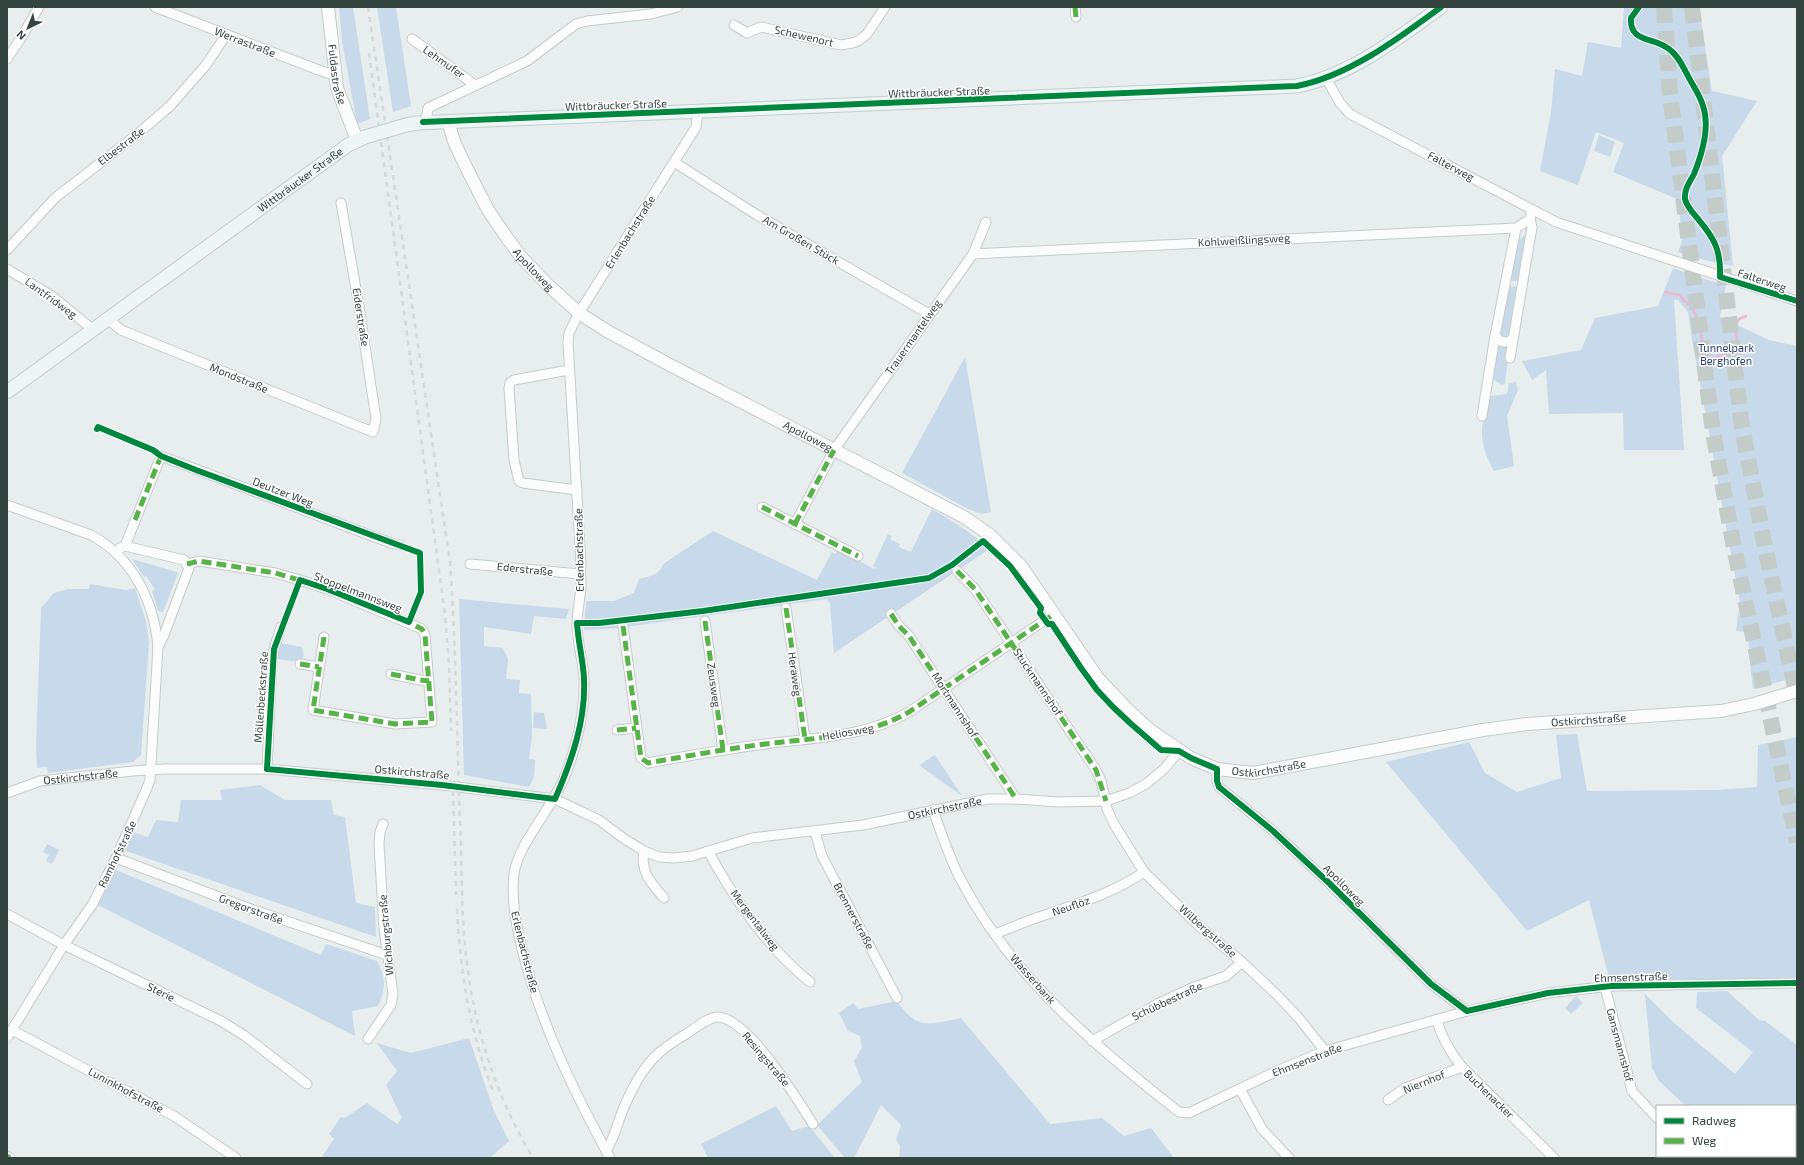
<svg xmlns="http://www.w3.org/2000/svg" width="1804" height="1165" viewBox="0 0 1804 1165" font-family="'Exo 2',sans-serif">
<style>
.green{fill:#c8d9e9}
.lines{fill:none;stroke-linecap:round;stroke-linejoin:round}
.stream{stroke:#ecb8d2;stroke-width:2.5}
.trunk-tunnel{stroke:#c4ccca;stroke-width:16;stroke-dasharray:16 8;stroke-linecap:butt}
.minor-casing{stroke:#c5cccb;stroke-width:11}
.tertiary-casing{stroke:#c5cccb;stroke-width:14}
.secondary-casing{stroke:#c0cfcc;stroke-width:15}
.minor{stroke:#fcfcfc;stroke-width:9}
.tertiary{stroke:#fcfcfc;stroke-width:12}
.secondary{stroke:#edf6f4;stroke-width:13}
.rail{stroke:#d7d8d8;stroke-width:2.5;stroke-dasharray:5 5;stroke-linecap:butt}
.secondary-bridge-casing{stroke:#c0cfcc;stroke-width:15;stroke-linecap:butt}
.secondary-bridge{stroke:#edf6f4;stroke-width:13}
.quiet{stroke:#56b347;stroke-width:5;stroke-dasharray:10 5;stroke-linecap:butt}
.cycleway-casing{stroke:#fff;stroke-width:8}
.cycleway{stroke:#00873e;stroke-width:6}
.labels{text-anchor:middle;stroke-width:3;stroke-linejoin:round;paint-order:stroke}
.street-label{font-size:11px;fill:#34443f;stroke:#fff}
.park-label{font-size:11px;fill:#293e74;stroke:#fff}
</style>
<rect width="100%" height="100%" fill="#e8eeed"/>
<path class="green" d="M339,7h14l17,112 -13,5 -15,-83z
M377,7h19l15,99 -18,6z
M1624,7h75l13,84 45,10 -35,55 11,110 -33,-7 -22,-7 5,-14 -6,-39 -64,-27 11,-29 -28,-11 -18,53 -38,-14 11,-59 4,-43 27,7 6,-34 33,6z
M1599,135l16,7 -5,15 -16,-6z
M1527,234l-8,47h-6l-4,-3 9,-38z
M1673,268l28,10 25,7 -6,32 49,23 28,6v331l-44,12c-3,-19 -3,-38 -6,-57l-11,-1 4,-28 -48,-263 -4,-28 -10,-12h-4l10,150h-60l-1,-37 -74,1 -3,-44 -14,10 -10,-19 59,-11 14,-32 63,-12z
M1506,286l12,1 -7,49 -10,3 -3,-6z
M1497,344l11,1 2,2 -5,36 -3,2 -9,-6z
M965,357l26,155 -9,2 -14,-5 -66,-36z
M1516,382l2,8 -11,26 7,50 -20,5c-16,-29 -15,-45 -3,-75l16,-2 2,-11z
M932,509l25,15 34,24 -157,105 -4,-49 -3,-5 -209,29 -34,2 2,-29h28l20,-8 5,-14c11,-3 20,-3 24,-15l50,-33 104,49 15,-28 3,2 3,-5 36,20 2,-2 -3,-1 15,-32 4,2 -2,3 10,5 -1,3 12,5z
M132,559l45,13 1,2 -15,38 -5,-1 -6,-20 3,-2 -9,-13 -2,1z
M90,584l36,6 9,-2 11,33 3,22 -8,112 -8,7 -85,11 -1,-6 -10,1 -1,-24 5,-136 13,-15 14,-4h21z
M459,599l110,10 -3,10 -32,-3 -3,18 -47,-7v19l19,2 5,11 -2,20 14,1 -1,13 12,1 1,43 -3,22 6,1 -1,17 -5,10 -65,-12z
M280,643l22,4 2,9 -4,6 -24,-3z
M534,712l10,1 3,16 -14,-1z
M1577,734l10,57 128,-1 42,-3 1,-42 39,-8v243l-168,-1 -19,3 -21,-82 -62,31 -141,-169 83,-20 16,31 32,19 44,-14 -5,-43z
M935,755l27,41 -43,-31z
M260,785l25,15h46l3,15 11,2 11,86 19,4 1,30 -250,-86 7,-19 15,5 8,-17 22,2 3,-22h41l-2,-10z
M47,844l12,6 -7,14 -6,-3 3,-6 -6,-3z
M116,870l205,85 5,-11 51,17c9,15 9,29 1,45l-26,5 3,25 -257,-131z
M1727,991l32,29 6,1 32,24v113h-53l-2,-2h53v-50h-109l-27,-25 -7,-13 -7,-74 28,28 62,52 18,-22 -57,-44 1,-16z
M1576,996l7,7 -12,11 -6,-6z
M897,1001c20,30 33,23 64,17l89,106 52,-6 22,18 27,-8 23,30h-275l1,-12 -4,-6 5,-15 -20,-20 -27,53h-9l-28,-33 45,-43 -8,-21 8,-13 -2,-12 -12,-5 -9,-18 14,-10 5,6z
M469,1038l25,73 15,30 -19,17h-169l13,-19 -5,-5 12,-17 4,1 22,-15 30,21 5,-6 -16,-33 11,-14 -20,-28 34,10z
M776,1106l16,25 17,-5 26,32h-127l-7,-14z"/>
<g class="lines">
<path class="stream" d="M1665,292l14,3 13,13 8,15 2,20 2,14 2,2
M1716,357l15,-3 6,-5 -1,-25 3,-5 7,-3"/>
<path class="trunk-tunnel" d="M1664,7l6,87 43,338 21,116 63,294
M1692,7l50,420 22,115 33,155"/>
<defs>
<g id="minor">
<path d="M155,7l161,62 20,7"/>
<path d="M1075,7l1,10"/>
<path d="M734,25l13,8 14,-6 80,18 11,-2 6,-2 9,-7 18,-27"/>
<path d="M412,39l63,46"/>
<path d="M7,59l14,-21 18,-31"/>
<path d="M1326,78l14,25 10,11 206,108 241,79"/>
<path d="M423,122l4,-7 1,-7 99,-47 49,-37 11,-3 64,-7 27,-7"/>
<path d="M674,162l83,53 172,99"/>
<path d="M7,250l48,-52 85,-66 30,-26 36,-41 20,-30"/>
<path d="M973,254l543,-26 14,-9 2,-9"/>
<path d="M7,269l45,27 40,33"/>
<path d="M107,318l14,12 252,102 3,-13 -17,-113 -18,-103"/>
<path d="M1495,336c5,6 10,8 17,4"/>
<path d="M1510,358l22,-131 -2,-8"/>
<path d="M569,370l-55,10 -4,3 -1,5 5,72 5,21 4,2 54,7"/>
<path d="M1482,416l13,-80 21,-108"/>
<path d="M7,505l84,30c42,23 63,66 67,112l-8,133 -3,8 -31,70 -24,47 -28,40 -57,93"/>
<path d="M762,507l96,49"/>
<path d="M795,524l39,-74 139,-196 13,-32"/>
<path d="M125,546l36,-90 182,69 48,18 9,2"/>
<path d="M120,548l5,-2 59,14 5,8 -25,67 -6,12"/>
<path d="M187,564l12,-3 76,12 25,7 27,9 95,40 3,6 7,87 -37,2 -82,-14 11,-73"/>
<path d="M470,564l110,10"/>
<path d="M957,571l18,18 121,181 5,11 6,28 7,15 30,48 56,55 42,35 34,32 22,23 27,34"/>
<path d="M786,608l19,131"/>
<path d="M891,614l8,12 10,10 107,163"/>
<path d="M705,621l18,129"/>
<path d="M623,626l18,132 7,5c39,-7 78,-14 117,-19 49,-6 101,-7 144,-32l145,-98"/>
<path d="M300,664l19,3"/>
<path d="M391,674l29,6 9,1"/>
<path d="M617,730l19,-2"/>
<path d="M267,769l5,-109 2,-11 7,-22"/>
<path d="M1217,769v12l2,6 54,44 56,52 102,101 36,27"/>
<path id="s1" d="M7,793l33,-12 93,-10 32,-2h102l175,16 113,14 44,21 24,18 21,13 15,6 15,1 18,-2 60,-18 111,-13 125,-26h28l43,3 47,-1 23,-8 17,-9 18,-15 15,-18"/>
<path d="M933,810c9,24 16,48 28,70 50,96 135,167 218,232l10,1 90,-43 46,-19 142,-40 81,-18 63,-7 186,-3"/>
<path d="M815,832l7,24 75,142"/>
<path d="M644,851c-4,21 7,32 20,47"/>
<path d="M708,851c25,46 61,99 102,131"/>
<path d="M116,858l132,50 139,47"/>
<path d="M7,914l57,31 157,76 24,15 62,48"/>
<path d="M995,934c16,-6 31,-13 47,-18 36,-13 70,-22 102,-44"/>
<path d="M1605,987l27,104 25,27"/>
<path d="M1437,1021c5,18 13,31 25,46l92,91"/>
<path d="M12,1030l162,86 62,42"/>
<path d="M368,1039l23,-34 2,-11 -9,-65 -5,-85 1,-12 3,-8"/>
<path d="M1092,1041l67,-38 35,-16 32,-11 16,-14"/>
<path d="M1240,1089l22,40 27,29"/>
<path d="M1388,1100l17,-12 57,-21"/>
<path d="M606,1151c8,-12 11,-26 16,-39 4,-11 10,-22 16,-33 14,-23 25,-31 48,-45 8,-5 22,-17 32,-17 31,2 79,82 95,107"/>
<path d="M7,1156l3,2"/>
<path d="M1695,1156l2,2"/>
<path d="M610,1158c-36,-66 -70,-136 -88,-209 -6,-25 -11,-50 -8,-75 4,-31 39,-66 51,-98 12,-31 20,-64 19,-98 -1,-18 -7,-36 -7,-53 0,-13 3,-26 4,-38 0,-8 -1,-15 0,-22l-13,-223 1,-9 10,-20 117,-186 2,-16"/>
</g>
<g id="tertiary">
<path id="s2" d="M328,7l9,81 20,52"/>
<path id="s3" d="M448,122l7,22 13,27 20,39 17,25 16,22 28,29 30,27 28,18 63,34 294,152 26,18 31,31 76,111 32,34 21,19 41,28 26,11 36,4 230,-43 44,-6 194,-13 33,-7 43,-13"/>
</g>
<g id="secondary">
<path d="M417,123l880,-37c52,-10 102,-48 144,-79"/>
<path id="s4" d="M7,392l341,-247 17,-8"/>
</g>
</defs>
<use href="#minor" class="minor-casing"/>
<use href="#tertiary" class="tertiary-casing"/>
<use href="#secondary" class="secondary-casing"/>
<use href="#minor" class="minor"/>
<use href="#tertiary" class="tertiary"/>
<use href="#secondary" class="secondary"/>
<path class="rail" d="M368,7l82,555c6,86 7,173 10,260 2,40 1,81 5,122 6,75 29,149 68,214
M369,53l76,562 4,50 2,66
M453,791l3,104
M457,909c3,62 13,124 36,182"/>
<defs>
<path id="secondary-bridge" d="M365,137l41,-12 11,-2"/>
</defs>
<use href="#secondary-bridge" class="secondary-bridge-casing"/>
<use href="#secondary-bridge" class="secondary-bridge"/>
<path class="quiet" d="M1075,7l1,10
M762,507l96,49
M135,520l26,-64
M795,524l39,-74
M187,564l12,-3 76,12 28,8
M957,571l18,18 121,181 10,31
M786,608l19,131
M891,614l8,12 10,10 107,163
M705,621l18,129
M623,626l18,132 7,5c39,-7 78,-14 117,-19 49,-6 101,-7 144,-32l145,-98
M324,637l-11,73 82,14 37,-2 -7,-87 -3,-6 -16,-8
M300,664l19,3
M391,674l29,6 9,1
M617,730l19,-2
M7,1156l3,2"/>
<defs>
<path id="cycleway" d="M1639,7l-8,11c-2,25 24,19 38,31 9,6 14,18 19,27 5,10 12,19 15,30 7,20 -1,48 -9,68 -4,8 -10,15 -9,25 2,8 8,14 13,20 17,20 23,32 22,58l77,24
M423,122l874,-36c52,-10 102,-48 144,-79
M97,429l1,-2 55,23 8,6 35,14 224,83 1,39 -12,30 -82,-33 -27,-9 -26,69 -7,120 175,16 113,14c17,-39 31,-79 29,-121 -1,-18 -6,-37 -7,-55h22l104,-12 226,-33 23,-13 31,-24 27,25 31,42 -1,5 8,11h4l29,44 16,22 16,17 17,16 31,27 18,1 12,7 26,11v12l2,6 54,44 56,52 102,101 36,27 81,-18 63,-7 186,-3"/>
</defs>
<use href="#cycleway" class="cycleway-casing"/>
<use href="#cycleway" class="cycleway"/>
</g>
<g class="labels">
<g class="street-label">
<text transform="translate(804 36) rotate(13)" y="4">Schewenort</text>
<text transform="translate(245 42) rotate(21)" y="4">Werrastraße</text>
<text transform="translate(444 62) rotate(35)" y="4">Lehmufer</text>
<text dy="4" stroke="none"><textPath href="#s2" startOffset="68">Fuldastraße</textPath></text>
<text transform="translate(939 92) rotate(-2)" y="4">Wittbräucker Straße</text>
<text transform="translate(616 105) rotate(-2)" y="4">Wittbräucker Straße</text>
<text transform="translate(121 146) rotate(-37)" y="4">Elbestraße</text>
<text transform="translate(1451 166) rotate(28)" y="4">Falterweg</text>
<text dy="4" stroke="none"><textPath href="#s4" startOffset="362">Wittbräucker Straße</textPath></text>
<text transform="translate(630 232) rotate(-58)" y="4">Erlenbachstraße</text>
<text transform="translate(801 240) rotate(30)" y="4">Am Großen Stück</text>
<text transform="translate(1244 240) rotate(-3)" y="4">Kohlweißlingsweg</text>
<text dy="4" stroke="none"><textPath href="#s3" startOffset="172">Apolloweg</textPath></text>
<text transform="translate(1762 280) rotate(18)" y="4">Falterweg</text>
<text transform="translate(51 298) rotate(36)" y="4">Lantfridweg</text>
<text transform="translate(361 317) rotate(81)" y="4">Eiderstraße</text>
<text transform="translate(913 337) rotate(-55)" y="4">Trauermantelweg</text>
<text transform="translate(239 378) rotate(22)" y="4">Mondstraße</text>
<text dy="4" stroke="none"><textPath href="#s3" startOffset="495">Apolloweg</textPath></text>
<text transform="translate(283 492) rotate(21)" y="4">Deutzer Weg</text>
<text transform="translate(579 550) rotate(-91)" y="4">Erlenbachstraße</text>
<text transform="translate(525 569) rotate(6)" y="4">Ederstraße</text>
<text transform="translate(358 592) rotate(21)" y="4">Stoppelmannsweg</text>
<text transform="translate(795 674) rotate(82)" y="4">Heraweg</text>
<text transform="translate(1038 682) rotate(56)" y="4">Stuckmannshof</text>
<text transform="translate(714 685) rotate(82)" y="4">Zeusweg</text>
<text transform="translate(261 697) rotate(-86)" y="4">Möllenbeckstraße</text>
<text transform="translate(955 705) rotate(57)" y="4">Mortmannshof</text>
<text dy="4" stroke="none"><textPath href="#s3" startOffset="1410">Ostkirchstraße</textPath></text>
<text transform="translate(848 732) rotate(-10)" y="4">Heliosweg</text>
<text dy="4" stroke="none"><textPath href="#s3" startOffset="1086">Ostkirchstraße</textPath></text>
<text transform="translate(412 772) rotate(5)" y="4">Ostkirchstraße</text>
<text dy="4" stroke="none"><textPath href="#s1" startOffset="76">Ostkirchstraße</textPath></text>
<text dy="4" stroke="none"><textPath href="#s1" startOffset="963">Ostkirchstraße</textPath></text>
<text transform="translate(117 854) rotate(-64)" y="4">Ramhofstraße</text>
<text transform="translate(1344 885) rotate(45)" y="4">Apolloweg</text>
<text transform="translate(1071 906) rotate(-19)" y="4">Neuflöz</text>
<text transform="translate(251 909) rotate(20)" y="4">Gregorstraße</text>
<text transform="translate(854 916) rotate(62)" y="4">Brennerstraße</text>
<text transform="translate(755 920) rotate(53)" y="4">Mergentalweg</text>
<text transform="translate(1208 931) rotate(42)" y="4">Wilbergstraße</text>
<text transform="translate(386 935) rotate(-95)" y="4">Wichburgstraße</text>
<text transform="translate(525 952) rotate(76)" y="4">Erlenbachstraße</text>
<text transform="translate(1631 977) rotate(-2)" y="4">Ehmsenstraße</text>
<text transform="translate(1033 979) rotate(49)" y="4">Wasserbank</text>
<text transform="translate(161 992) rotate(26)" y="4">Sterie</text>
<text transform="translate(1167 1001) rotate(-25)" y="4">Schübbestraße</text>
<text transform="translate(1620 1045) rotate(75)" y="4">Gansmannshof</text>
<text transform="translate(766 1059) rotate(50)" y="4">Resingstraße</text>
<text transform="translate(1307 1060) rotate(-21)" y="4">Ehmsenstraße</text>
<text transform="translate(1424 1082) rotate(-22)" y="4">Niernhof</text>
<text transform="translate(126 1090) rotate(28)" y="4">Luninkhofstraße</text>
<text transform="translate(1489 1094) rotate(44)" y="4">Buchenacker</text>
</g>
<g class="park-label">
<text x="1726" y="352">Tunnelpark<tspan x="1726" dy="13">Berghofen</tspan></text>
</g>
</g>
<rect width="1804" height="1165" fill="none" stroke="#34443f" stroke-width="16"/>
<rect x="1656" y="1105" width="140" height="52" fill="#ffffff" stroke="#aeb4b2"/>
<rect x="1664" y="1118" width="20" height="6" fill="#00873e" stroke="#aeb4b2"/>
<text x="1692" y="1125" font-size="12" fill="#34443f">Radweg</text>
<rect x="1664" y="1138" width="20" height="6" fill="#56b347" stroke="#aeb4b2"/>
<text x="1692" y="1145" font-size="12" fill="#34443f">Weg</text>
<g transform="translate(28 28) rotate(223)" stroke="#ffffff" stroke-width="3" paint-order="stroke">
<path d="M0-3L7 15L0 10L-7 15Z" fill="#34443f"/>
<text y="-6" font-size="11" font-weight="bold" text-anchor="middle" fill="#34443f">N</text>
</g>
</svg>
